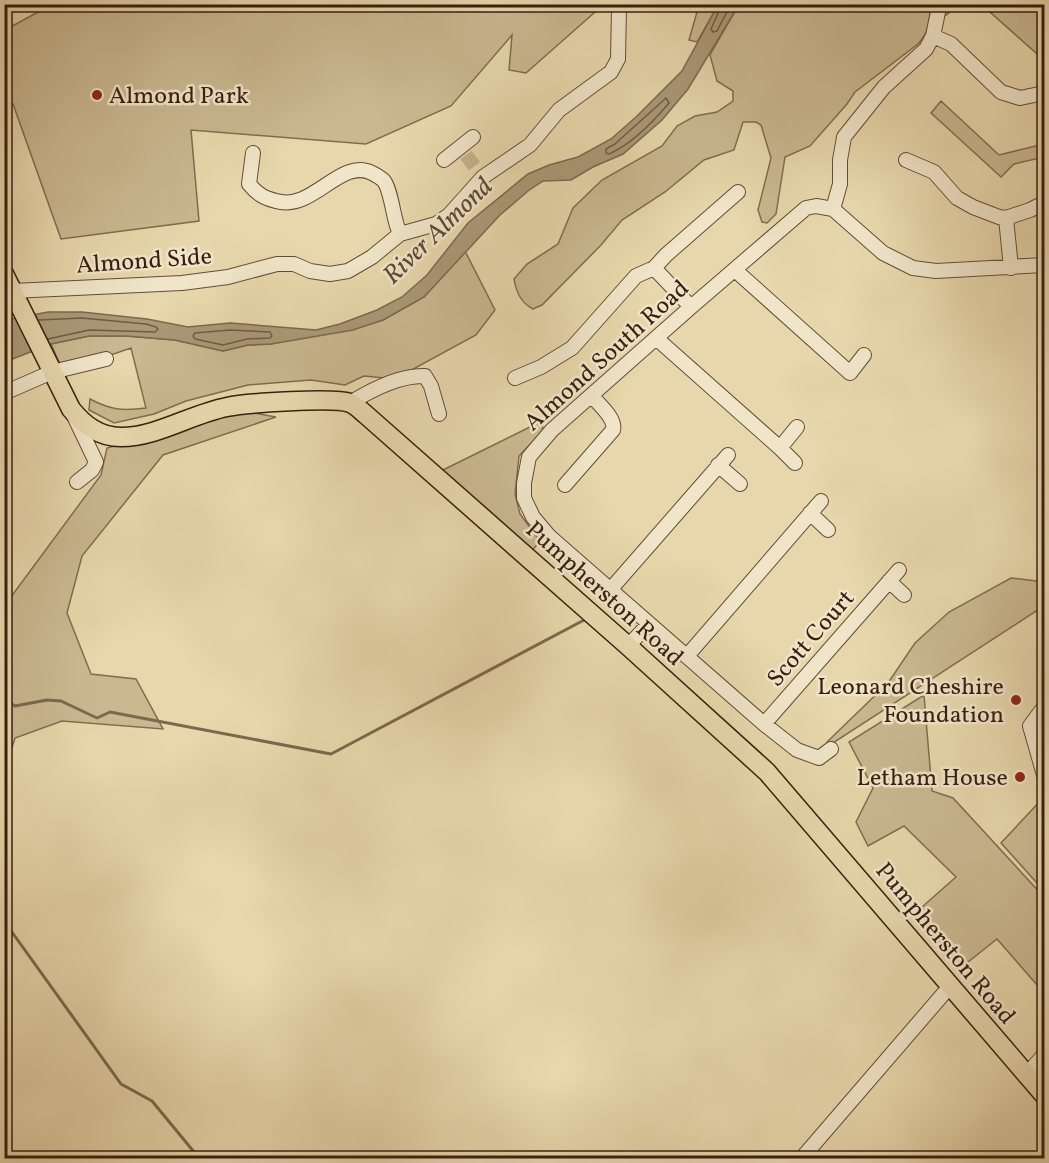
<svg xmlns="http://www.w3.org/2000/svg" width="1049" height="1163" viewBox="0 0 1049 1163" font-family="Vollkorn,serif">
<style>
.green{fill:#cab891;stroke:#806c50;stroke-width:1.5}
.water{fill:#ab9877;stroke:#7c684e;stroke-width:1.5}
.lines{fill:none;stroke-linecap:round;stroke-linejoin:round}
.shore{stroke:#705c44;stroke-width:1.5}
.stream{stroke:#7c684e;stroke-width:3}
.minor-tunnel{stroke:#c4b28d;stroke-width:14;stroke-dasharray:14 7;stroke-linecap:butt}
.minor-casing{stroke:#624d37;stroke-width:16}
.major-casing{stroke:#361f10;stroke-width:21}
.minor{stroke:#f0e5c9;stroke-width:14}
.major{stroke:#e8d7ac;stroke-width:18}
.poi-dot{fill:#8f2418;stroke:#f0e5c9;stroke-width:2}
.labels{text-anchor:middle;stroke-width:5;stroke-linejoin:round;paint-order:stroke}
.poi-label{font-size:24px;fill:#361f10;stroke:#f0e5c9;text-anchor:end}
.street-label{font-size:24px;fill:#361f10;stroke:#f0e5c9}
.water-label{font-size:26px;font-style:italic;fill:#5f4934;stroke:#f0e5c9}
</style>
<rect width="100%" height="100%" fill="#e8d7ac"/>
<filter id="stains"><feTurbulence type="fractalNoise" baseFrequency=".00333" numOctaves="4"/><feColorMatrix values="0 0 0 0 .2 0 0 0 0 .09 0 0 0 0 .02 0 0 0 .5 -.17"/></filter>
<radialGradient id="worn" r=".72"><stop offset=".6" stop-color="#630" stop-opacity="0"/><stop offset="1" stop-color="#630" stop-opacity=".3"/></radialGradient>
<path class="green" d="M51,5v-1l552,1 -77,68 -17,-3 3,-35 -61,71 -85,38 -175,-14 8,91 -138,18 -48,-135 -9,2 1,-76z
M699,5h19l-21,37 -8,-2z
M737,5h222l-13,10 -16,-9c0,17 -1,26 -12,38l-63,48 -8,12 -37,42 -25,11 -9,57 -9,9 -5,-1 -4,-12 13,-52 -10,-33 -5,-3h-13l-9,28 -30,10 -39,32 -43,28 -21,25 -59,60 -9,4c-12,-6 -17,-17 -19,-30l13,-15 31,-20 15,-36 29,-28 60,-34 15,-20 18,-10 22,-4 16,-11v-10l-16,-10 -7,-26 24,-42z
M982,5h62v55z
M941,101l58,54 45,-11v13l-30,7 -13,13 -70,-64z
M465,251l30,59 -19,25 -81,44 -31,-3 -19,9 -34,-5 -63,5 -62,16 -32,13 -40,9 -25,-13 1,-11c21,11 32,12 56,9l-15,-60 -35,12 -35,7 -10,-23 38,-8h37l49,4 48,11 25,-6 23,-1 112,-24 41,-23z
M243,411l33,6 -113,38 -81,101 -15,57 24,61 45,5 27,50 -101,-8 -47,17 -10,32v-165l96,-130 6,-27z
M542,421l1,10 -24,25 -4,38 5,20 20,27 -9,11 -90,-81z
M1011,578l33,4v24l-211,137 -6,-1 61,-59 27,-40 34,-31z
M924,695l8,96 21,7 91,99v96l-47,-54 -39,31 -45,-55 43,-38 -52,-51 -36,20 -12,-24 17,-34 -24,-46z
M1044,797v94l-43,-48z"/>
<path class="water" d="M718,5h19l-3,8 -46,76 -26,31 -39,34 -30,13 -22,13 -28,1 -15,10 -28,24 -76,82 -41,23 -30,10 -82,14 -23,1 -25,6 -48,-11 -49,-4h-37l-38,8 -46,18v-42l43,-8h34l65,7 41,8 42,-4 86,7 24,-6 37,-14 25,-13 25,-22 41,-52 60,-49 21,-9 29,-8 33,-18 25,-22 46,-46z"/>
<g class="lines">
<path class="shore" d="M722,4l-11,25 2,3 4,-1 14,-27
M666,98l3,5c-16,19 -37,41 -60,51l-3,-1v-4l9,-5z
M39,320l43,-2 64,6 10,3 2,2 -3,3 -66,-2 -41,9
M230,330l40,2 2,4 -2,2 -23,1 -24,6 -28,-6 -2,-3 2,-3z"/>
<path class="stream" d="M4,699l11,7 32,-6 14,1 36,17 13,-6 221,42 255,-135
M4,921l117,163 31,17 47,57"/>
<path class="minor-tunnel" d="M466,155l9,12"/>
<defs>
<path id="minor" d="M933,36l18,8 50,48 19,6 24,-5
M253,153l-4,31c8,10 15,14 27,17 37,11 64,-44 96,-28 4,2 9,5 12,8 8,11 9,39 16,53
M444,160l29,-23
M906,160l28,12 23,26 16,9 26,10 7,1 24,-8 14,-7
M833,209l7,-25v-24l4,-23 40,-50 42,-38 7,-13 5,-24v-8
M1006,218l5,50
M654,268l37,39
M735,270l115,103 14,-18
M12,291l170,-8 46,-6 49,-13h17l16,7 20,3 18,-3 24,-14 28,-23 36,-10 13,-9 34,-38 47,-32 29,-35 52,-38 7,-13 1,-51
M656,338l124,110 17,-21
M515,378l26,-11 31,-19 64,-72 18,-8 12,-13 72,-63
M4,393l48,-21 54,-13
M350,403c21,-13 50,-28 75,-27l6,10 8,28
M74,416l22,46 -4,8 -15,12
M780,448l15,15
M718,465l22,19
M565,485l48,-55c3,-12 -14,-25 -21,-34
M810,513l18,17
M889,581l15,14
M610,590l118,-135
M628,646l21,-22
M687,656l134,-155
M1044,707l-14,19 14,49
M764,724l135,-154
M831,749l-12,9 -22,-8 -33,-26 -215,-188 -16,-19 -9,-19v-15l5,-26 23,-27 139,-123 115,-99 10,-2 17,3 50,44 30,15 23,3 108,-6
M1026,1075l18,-20
M802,1158l149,-173"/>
<path id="major" d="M4,274l67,135c13,16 28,28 50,28 36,0 70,-23 106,-30 19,-4 108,-10 123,-4 6,2 11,8 15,11l263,232 139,126 277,323"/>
</defs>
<use href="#minor" class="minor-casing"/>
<use href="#major" class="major-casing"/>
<use href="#minor" class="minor"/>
<use href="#major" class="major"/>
</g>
<g class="poi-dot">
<circle cx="97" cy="95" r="6"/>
<circle cx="1016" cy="700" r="6"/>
<circle cx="1020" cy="777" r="6"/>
</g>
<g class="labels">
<g class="poi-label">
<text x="109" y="103" text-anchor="start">Almond Park</text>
<text x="1004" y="694">Leonard Cheshire<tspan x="1004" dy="28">Foundation</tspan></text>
<text x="1008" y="785">Letham House</text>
</g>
<g class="street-label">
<text transform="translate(144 260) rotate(-4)" y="8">Almond Side</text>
<text transform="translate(606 355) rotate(-42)" y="8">Almond South Road</text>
<text transform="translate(605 593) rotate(42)" y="8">Pumpherston Road</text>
<text transform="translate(810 638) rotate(-49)" y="8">Scott Court</text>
<text transform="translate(946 943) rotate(50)" y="8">Pumpherston Road</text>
</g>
<g class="water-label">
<text transform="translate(437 230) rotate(-44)" y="9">River Almond</text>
</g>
</g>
<rect width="1049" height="1163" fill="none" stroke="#e8d7ac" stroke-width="24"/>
<rect x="6" y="6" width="1037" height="1151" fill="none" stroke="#361f10" stroke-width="3"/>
<rect x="12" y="12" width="1025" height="1139" fill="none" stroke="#361f10" stroke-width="1.5"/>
<rect width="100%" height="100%" filter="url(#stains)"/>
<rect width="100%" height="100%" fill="url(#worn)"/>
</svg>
